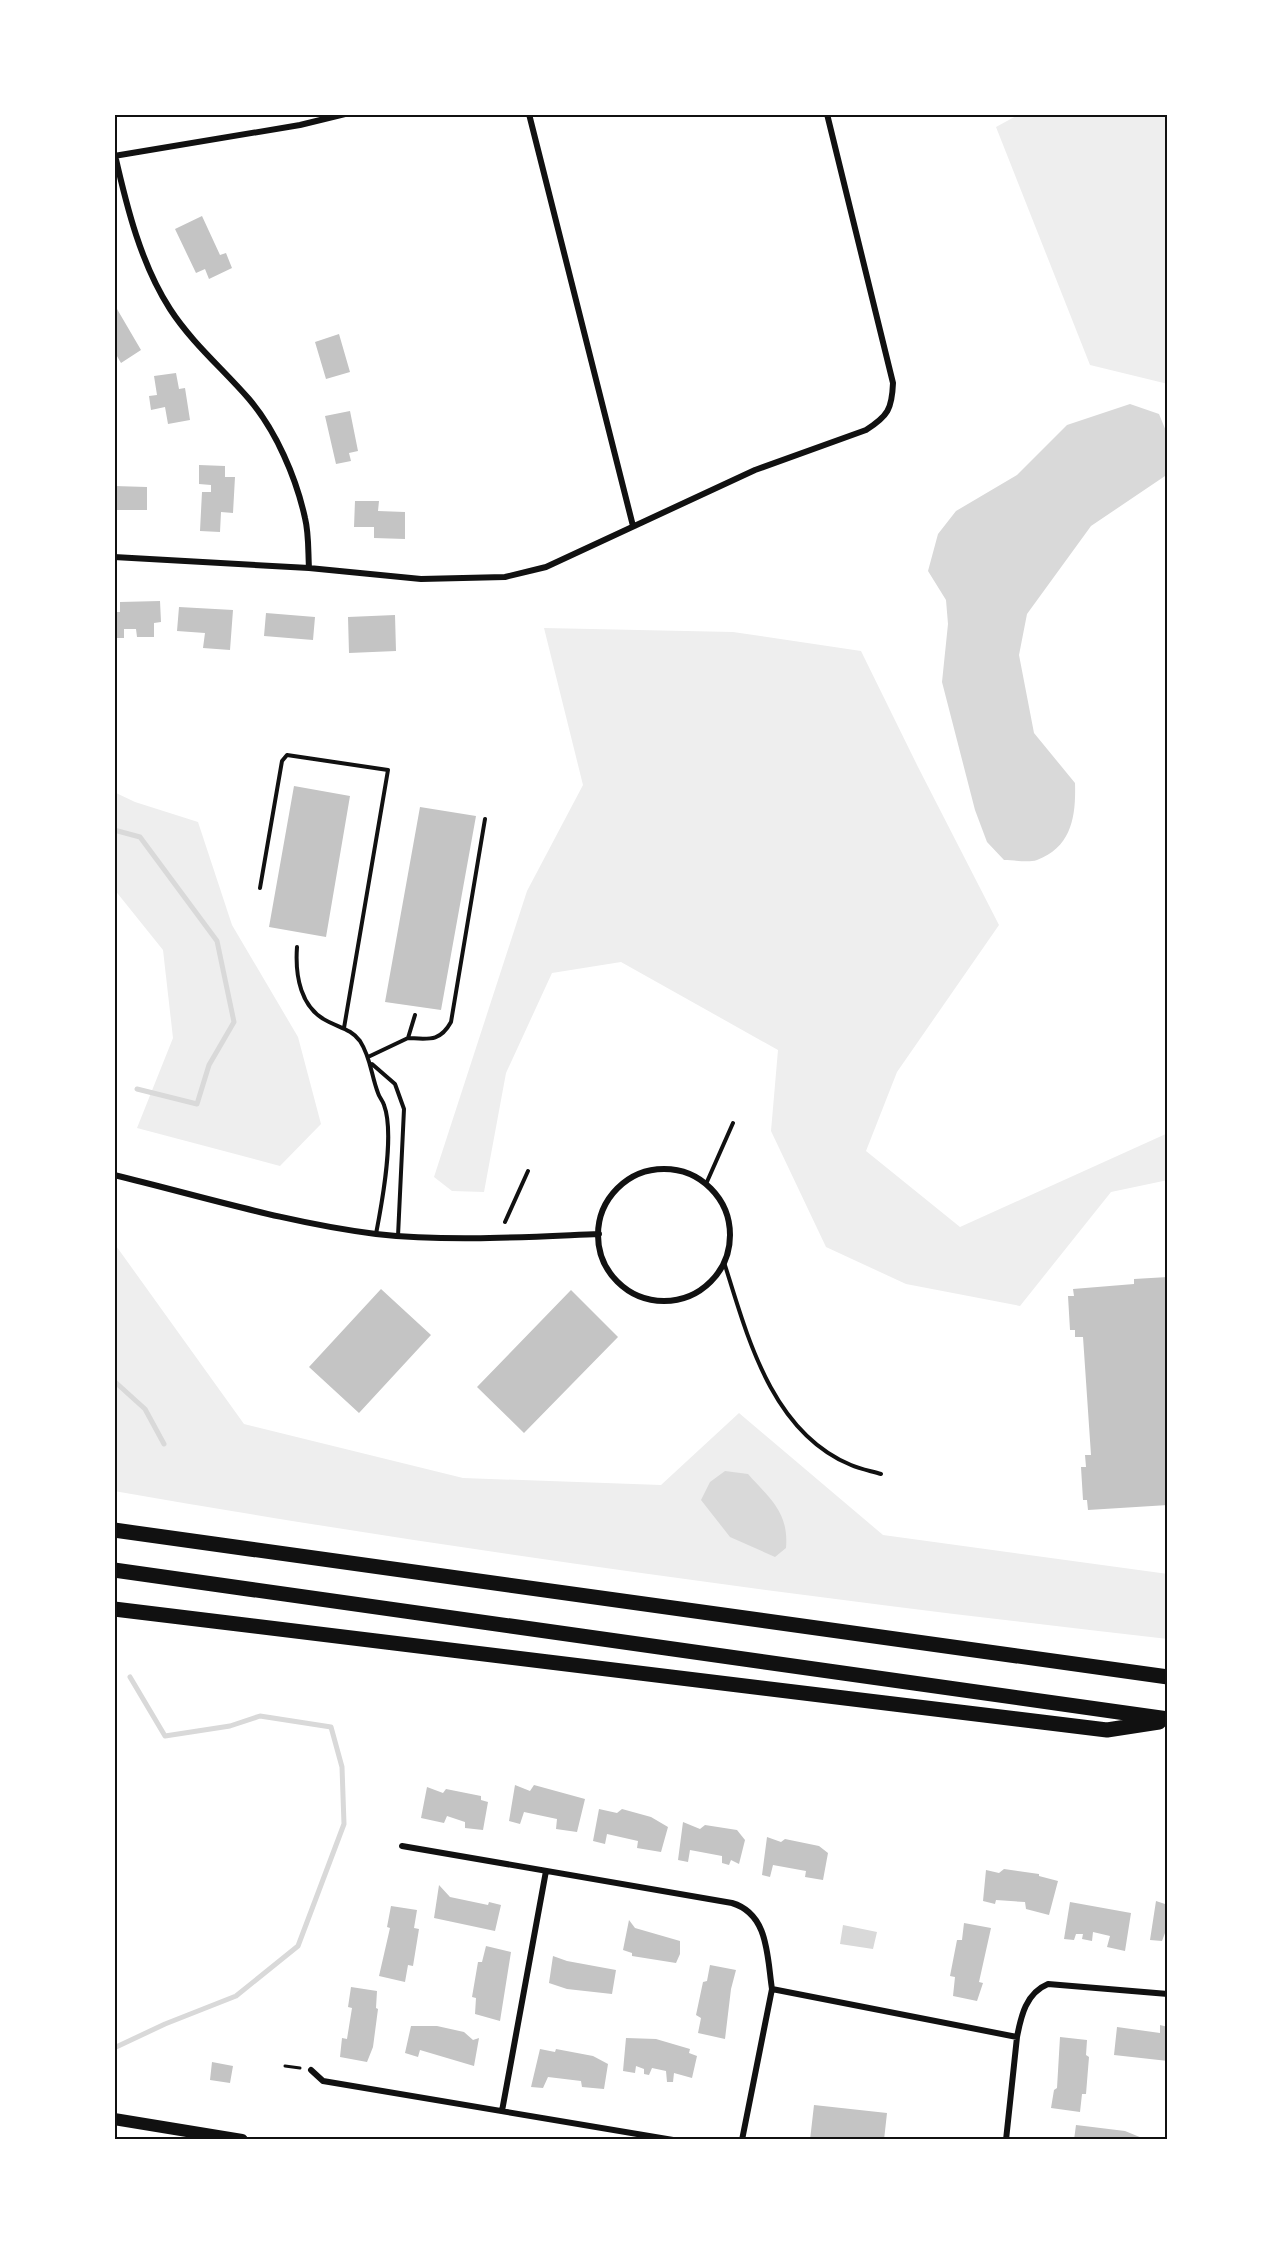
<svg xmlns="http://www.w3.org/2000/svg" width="1282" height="2254" viewBox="0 0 1282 2254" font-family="'Titillium Web',sans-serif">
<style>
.green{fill:#eee}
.water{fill:#d9d9d9}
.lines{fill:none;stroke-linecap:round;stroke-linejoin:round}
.stream{stroke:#d9d9d9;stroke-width:5}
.building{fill:#c4c4c4}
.path{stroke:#111;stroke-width:3}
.service{stroke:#111;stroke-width:4}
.minor{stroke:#111;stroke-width:6}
.primary{stroke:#111;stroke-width:12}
.motorway{stroke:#111;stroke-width:15}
.neatline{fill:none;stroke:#111;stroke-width:2}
</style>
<rect width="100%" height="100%" fill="#fff"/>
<path class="green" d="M1020,114h148v270l-78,-19 -94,-238z
M544,628l189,4 128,19 57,116 81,158 -102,147 -31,79 94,76 208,-94v47l-57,12 -91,114 -114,-22 -80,-37 -55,-116 7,-81 -157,-88 -69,11 -46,100 -22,119 -32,-1 -18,-14 93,-286 56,-106z
M114,792l21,10 63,20 34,103 66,112 23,87 -41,42 -143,-38 36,-90 -10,-88 -49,-61z
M114,1243l130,181 219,54 198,7 78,-72 144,122 285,39v65c-352,-40 -705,-87 -1054,-148z"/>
<path class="water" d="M1130,404l29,10 9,22v38l-77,52 -64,88 -8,41 15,78 41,50c1,33 -3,64 -38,77 -9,3 -23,0 -33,0l-17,-18 -12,-32 -33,-128 6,-58 -2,-24 -18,-29 10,-37 18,-23 61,-36 50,-50z
M725,1471l23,3c22,25 41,38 38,74l-11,9 -45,-20 -29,-37 9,-18z
M843,1925l34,7 -4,17 -33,-5z"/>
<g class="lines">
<path class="stream" d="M114,830l26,7 77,104 17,81 -25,43 -12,39 -60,-15
M114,1381l31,28 19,35
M114,2048l51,-24 71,-28 62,-50 46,-122 -2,-57 -11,-40 -71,-11 -30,10 -65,10 -35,-59"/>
</g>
<path class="building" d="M202,216l18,39 6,-2 6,15 -23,11 -4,-10 -9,4 -21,-44z
M117,309l24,41 -20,13 -7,-12v-41z
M339,334l11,38 -24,7 -11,-37z
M176,373l3,16 6,-1 5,32 -22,4 -3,-17 -14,3 -2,-14 8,-1 -3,-19z
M350,411l8,40 -9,2 2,8 -15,3 -11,-48z
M199,465l26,1v11h10l-2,36 -12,-1 -1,20 -20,-1 2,-39h9v-7l-12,-1z
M114,486l33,1v23h-33z
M355,501h24l-1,10 27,1v27l-31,-1v-11h-20z
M160,601l1,21 -7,1v14h-17l-1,-8h-12v9h-10v-26h6v-10z
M179,607l54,3 -3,40 -27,-2 2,-15 -28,-2z
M266,613l49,4 -2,23 -49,-4z
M395,615l1,36 -47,2 -1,-36z
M294,786l56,10 -24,141 -57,-10z
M420,807l56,9 -35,194 -56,-8z
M1168,1277v228l-80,5 -1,-10h-4l-2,-33h5l-1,-12h6l-8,-118h-8v-7h-5l-2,-34h6l-1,-7 61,-5v-5z
M381,1289l50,46 -72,78 -50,-46z
M571,1290l47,47 -94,96 -47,-46z
M515,1785l15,6 4,-6 51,14 -8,33 -21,-3 1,-10 -33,-7 -4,12 -11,-3z
M427,1787l16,6 3,-4 35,7v4l7,2 -5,28 -18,-2v-6l-18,-6 -3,7 -23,-5z
M599,1809l18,4 5,-4 29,8 17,10 -7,25 -24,-4 1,-7 -31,-7 -2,10 -12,-3z
M683,1822l17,7 5,-4 32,5 8,10 -6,24 -8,-4 -2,5 -7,-2v-7l-32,-6 -2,12 -10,-2z
M767,1837l14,5 4,-3 34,7 9,7 -5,27 -18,-3 1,-6 -33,-6 -3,12 -8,-2z
M1004,1869l35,5v2l19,5 -9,34 -23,-6 -1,-7 -29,-2 -1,4 -12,-3 3,-31 13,3z
M439,1885l11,12 38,8 1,-3 12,3 -6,26 -61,-13z
M1156,1901l12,4v28h-3l-3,8 -12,-1z
M1070,1902l61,11 -6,38 -18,-4 3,-11 -17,-4 -1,9 -10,-2 1,-5h-7l-2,6 -10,-1z
M391,1906l26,4 -3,18 5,1 -6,37 -5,-1 -3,17 -26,-6 11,-48 -3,-1z
M629,1920l6,8 45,13v13l-4,9 -44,-7v-3l-9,-3z
M964,1923l27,5 -12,54 4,1 -6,18 -24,-5 2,-19 -5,-1 7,-36h5z
M486,1946l25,6 -11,69 -25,-7 1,-16 -4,-1 6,-35h4z
M553,1956l14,5 49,9 -4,24 -45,-5 -18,-6z
M710,1965l26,5 -5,19 -6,50 -27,-6 3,-15 -5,-3 7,-33 4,-1z
M351,1987l26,4 -1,17 2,1 -5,38 -6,15 -27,-5 2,-19 5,1 5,-31 -4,-1z
M1160,2025l8,2v34l-54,-6 3,-28 43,6z
M411,2026h26l27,6 9,8 6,-2 -5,28 -54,-16 -2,7 -13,-4z
M1060,2037l27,3 -1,15 3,2 -3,37h-4l-2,18 -29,-4 3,-18 3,-2z
M626,2038l30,1 34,10 -1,4 8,3 -5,22 -18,-5 -1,9h-6l-1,-11 -14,-3 -3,7 -5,-1v-5l-8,-3 -1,7 -12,-2z
M540,2049l15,3 1,-3 37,7 15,8 -4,25 -22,-2 -1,-6 -33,-4 -5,11 -12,-1z
M212,2062l21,4 -3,17 -20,-3z
M814,2105l73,8 -3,27h-74z
M1076,2125l49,6 22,9h-73z"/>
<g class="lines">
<path class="path" d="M285,2066l15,2"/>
<path class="service" d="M260,888l22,-127 5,-6 101,15 -44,258
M297,947c-2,28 3,62 32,75 12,6 23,8 31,19 11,17 11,34 18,52 1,4 5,8 6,12 11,29 -2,98 -8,129
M408,1038c21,1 32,4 43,-16l34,-203
M368,1057l40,-19 7,-23
M372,1064l23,20 9,25 -6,127
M706,1184l27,-61
M505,1222l23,-51
M724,1262c23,73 47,170 127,203 9,4 20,6 30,9"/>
<path class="minor" d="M529,114l104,412
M115,155c12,53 26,109 55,154 22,34 53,60 79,90 27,32 47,78 56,119 4,16 3,34 4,50
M114,156l186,-31 45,-11
M114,557l195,11 112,11 84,-2 41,-10 209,-97 111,-40c22,-14 26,-21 27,-47l-66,-269
M598 1235a66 66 0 1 1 132 0a66 66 0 1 1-132 0Z
M114,1175c87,21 173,48 262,59 73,8 149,3 223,0
M402,1846l330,57c37,11 35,54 40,86l245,48c4,-21 9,-44 31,-53l120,10
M311,2070l12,11 350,59
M502,2111l44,-240
M742,2140l30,-151
M1006,2140l11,-103"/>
<path class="primary" d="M114,2119l128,21"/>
<path class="motorway" d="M114,1530l1054,147
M114,1570l1054,149
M114,1609l993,121 52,-8"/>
</g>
<rect width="1282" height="2254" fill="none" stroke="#ffffff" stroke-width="231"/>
<rect x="116" y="116" width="1050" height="2022" class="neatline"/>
</svg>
